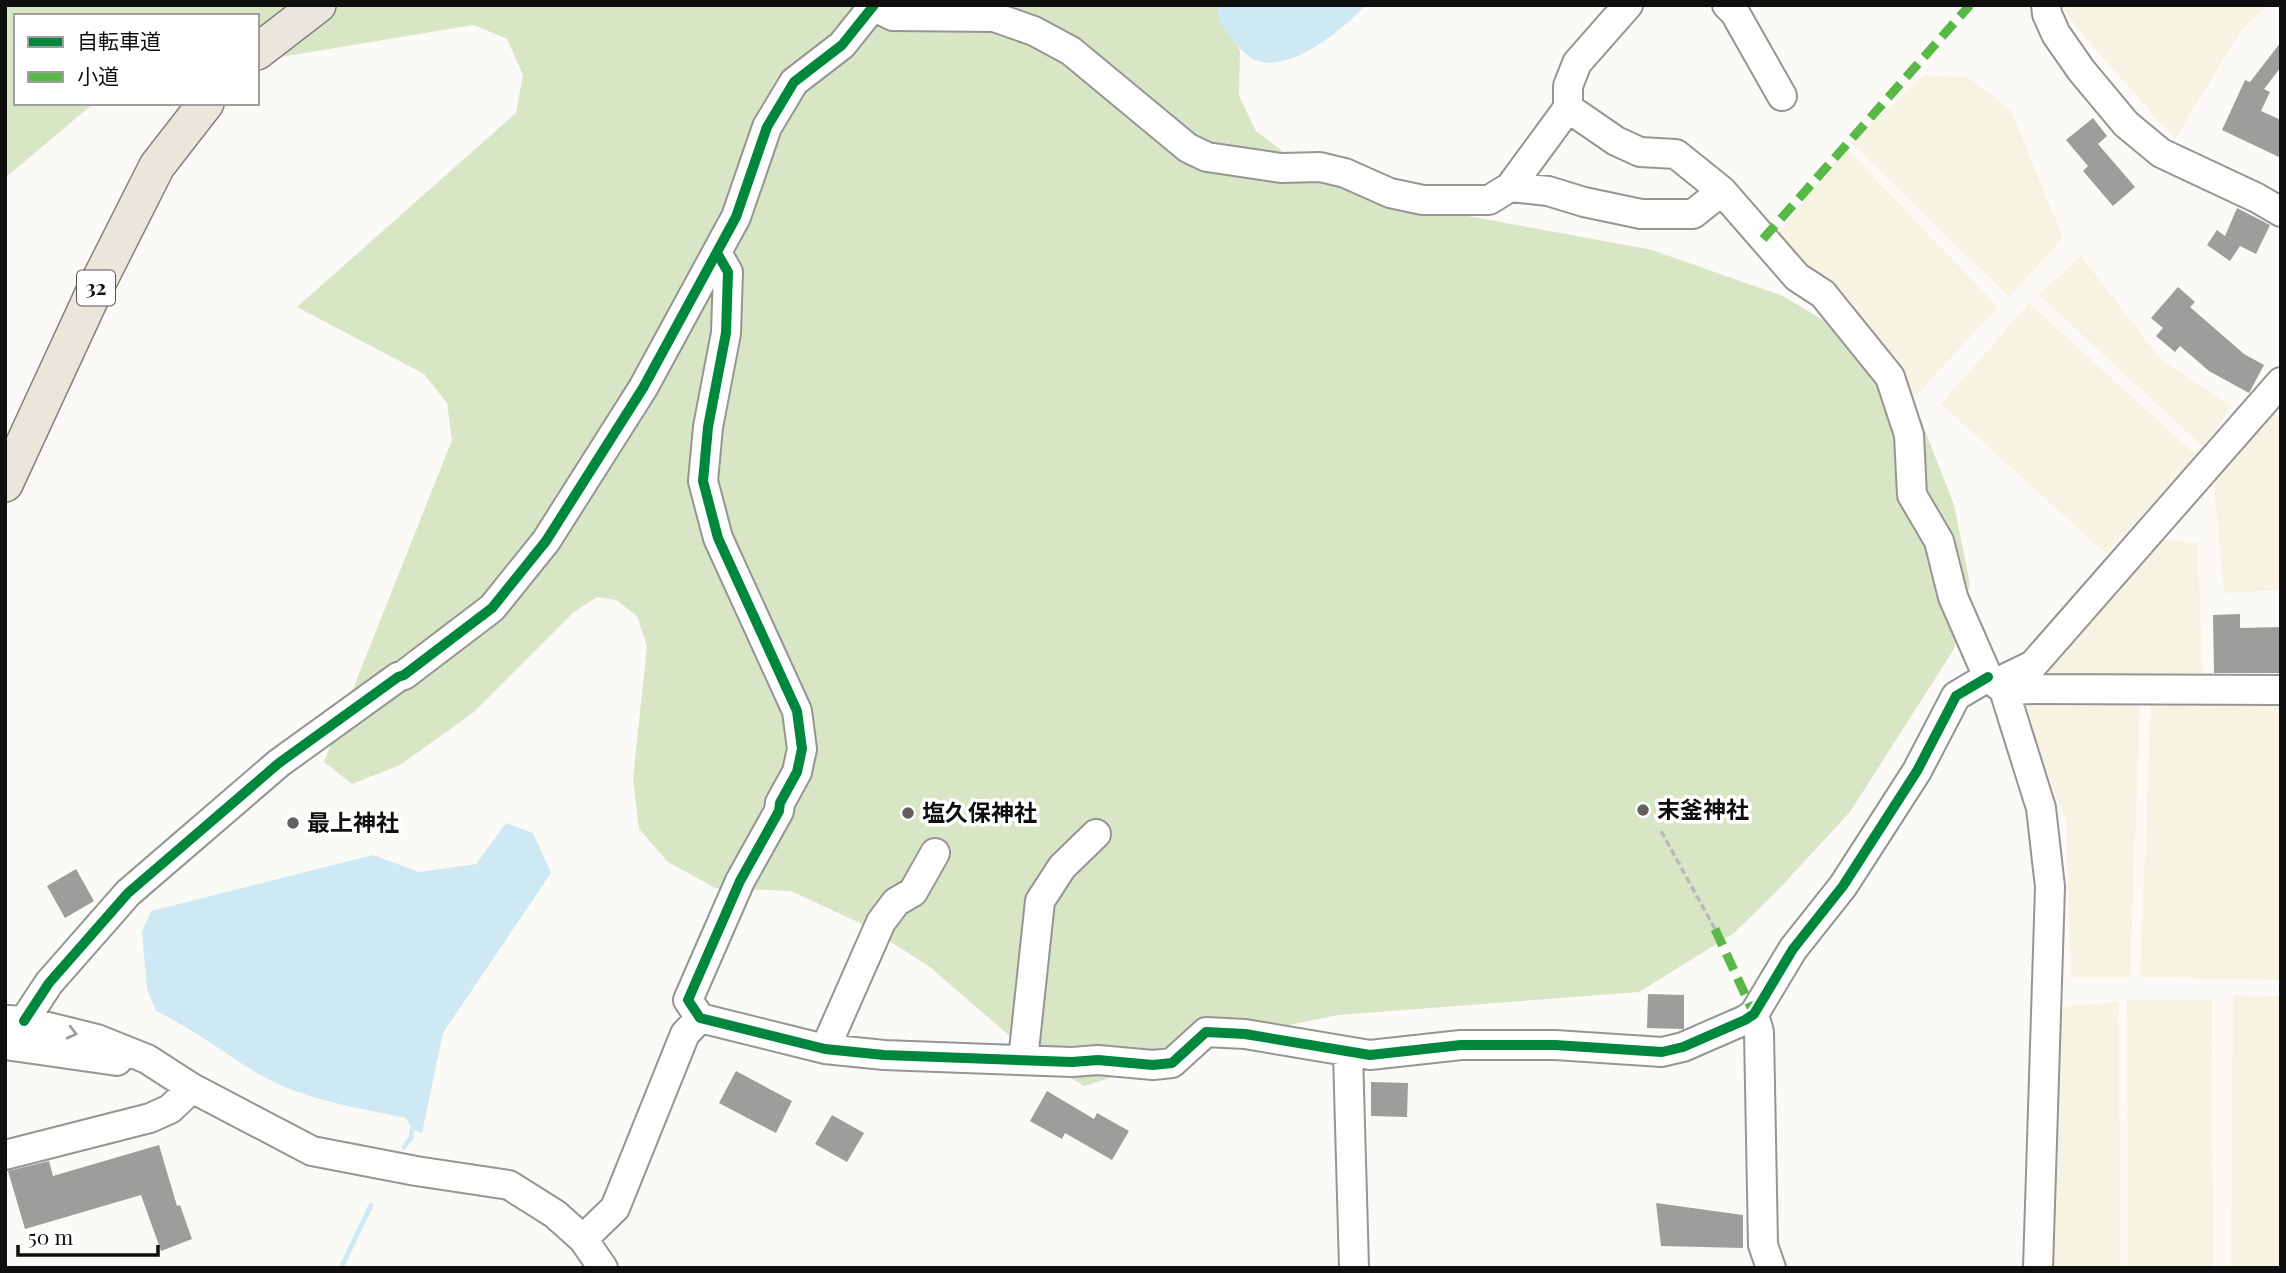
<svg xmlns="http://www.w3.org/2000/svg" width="2286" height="1273" viewBox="0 0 2286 1273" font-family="'Playfair Display','Noto Sans JP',serif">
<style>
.farmland{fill:#f7f3e3}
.forest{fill:#d9e6c6}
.water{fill:#cee9f3}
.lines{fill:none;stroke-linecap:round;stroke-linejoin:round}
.stream{stroke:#cee9f3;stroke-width:5}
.building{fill:#9f9d9b}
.minor-casing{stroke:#959593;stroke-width:32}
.major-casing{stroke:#838280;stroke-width:38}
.path{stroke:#b9b9b8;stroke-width:3.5;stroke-dasharray:7 3.5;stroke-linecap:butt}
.minor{stroke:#fefefe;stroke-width:28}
.major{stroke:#ebe6dc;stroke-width:35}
.quiet{stroke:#58b947;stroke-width:9;stroke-dasharray:18 9;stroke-linecap:butt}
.cycleway-casing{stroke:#fff;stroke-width:15}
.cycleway{stroke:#00873e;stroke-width:10}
.oneway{stroke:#9e9e9e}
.poi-dot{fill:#626160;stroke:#fff;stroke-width:2.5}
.labels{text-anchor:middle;stroke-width:7;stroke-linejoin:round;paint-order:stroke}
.shield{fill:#fff;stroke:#575757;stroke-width:2}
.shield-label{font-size:21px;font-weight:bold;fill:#0f0f0f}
.poi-label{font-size:23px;font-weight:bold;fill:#0f0f0f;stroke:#fff;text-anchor:start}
</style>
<rect width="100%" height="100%" fill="#fbfaf6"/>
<path class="farmland" d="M2063,5h205l-27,26 -66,108 -80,-90 -32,-40z
M1925,75l44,3 42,32 52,128 -54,59 -159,-155z
M1845,147l153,160 -83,90 -84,-103 -62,-49z
M2081,256l79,102 72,48 -29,41 -164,-152z
M2029,303l167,152 -90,99 -165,-150z
M2269,407l12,13v170l-57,3 -11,-117z
M2155,539l43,4 4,126 4,10h-164l-3,-10z
M2019,701l121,2 -10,275h-59l-5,-157z
M2151,701l130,2v277l-141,-3z
M2233,995l48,1v272h-50z
M2127,1000h85l1,268h-85z
M2119,1002l1,266h-82l8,-260z"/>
<path class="forest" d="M5,5h1219l16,47 -1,44 17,35 56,43 59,24 281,52 131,46 68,41 66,73 37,95 16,79 -16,65 -104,163 -72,78 -44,43 -95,59 -301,23 -79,16 -175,55 -56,-34 -98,-85 -66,-42 -73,-34 -76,-3 -47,-26 -29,-33 -6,-50 14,-133 -10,-30 -21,-16 -19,-3 -23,15 -100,100 -74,53 -48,19 -28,-22 128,-322 -5,-37 -23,-29 -127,-67 219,-194 7,-38 -16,-36 -33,-14 -217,36v-45h-241v87h78l-89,75z"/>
<path class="water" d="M1217,5h149c-23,24 -75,69 -111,55 -6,-2 -12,-9 -16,-13 -13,-12 -22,-24 -22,-42z
M506,823l27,10 18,40 -108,160 -21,100 -10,-4 -6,-11c-48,-10 -100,-18 -144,-42 -36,-21 -68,-47 -106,-65l-9,-22 -5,-57 9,-21 222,-56 46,17 57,-8z"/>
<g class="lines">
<path class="stream" d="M404,1147l7,-9 1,-9
M341,1268l30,-63"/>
</g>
<path class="building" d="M2281,42v25l-17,22 6,3 -9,19 20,9v38l-59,-28 23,-50 5,2z
M2093,118l14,18 -9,8 37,43 -22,19 -30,-35 5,-5 -22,-26z
M2237,208l33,17 -14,29 -16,-8 -10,15 -23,-16 10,-15 8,6z
M2178,287l17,15 -5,5 54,47 20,11 -15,28 -40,-22 -29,-25 -5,6 -19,-16 7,-8 -12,-10z
M2240,614v14l41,-1v46h-67l-1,-58z
M76,869l18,32 -29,17 -18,-32z
M1648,994l36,1v34l-37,-1z
M736,1071l56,30 -16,32 -57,-30z
M1371,1082l37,1 -1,34 -36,-1z
M1047,1091l47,28 3,-6 32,18 -17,29 -47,-27 -3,6 -32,-18z
M832,1115l32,18 -17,29 -32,-18z
M159,1145l18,61 3,-1 12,34 -31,12 -20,-56 -116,34 -17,-58 41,-10 4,15z
M1656,1203l87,12v33l-82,-2z"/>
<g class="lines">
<defs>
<path id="minor" d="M1727,5l8,8 47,83
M2046,5l1,9 9,20 25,36 45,54 35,29 96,45 24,14
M874,7l19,9 101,1 40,14 37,20 117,97 19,9 74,11 39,-1 25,6 45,20 33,7h66l21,-13 58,-79v-22l9,-23 51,-58
M1568,108l48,33 24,11 36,2 46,37 75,86 26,17 67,83 19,58 3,60 27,46 14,56 35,80 16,13 31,-1 246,1
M1510,187l38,4 36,11 57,12h52l29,-23
M717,253l11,19 -2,61 -18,94 -5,54 15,57 79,173 5,38 -5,23 -17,31 -1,8 -39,70 -52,119 12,18 125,31 59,6 188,7 26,-2 55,5 19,-2 34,-31 39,2 125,21 91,-10h94l107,7 21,-5 62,-27 9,-6 39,-65 50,-63 74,-115 39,-75 32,-19
M1754,1014l5,18 4,213 8,23
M8,1020l16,1 73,18 50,20 45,29 120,63 104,20 93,14 46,29 28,25 20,29
M24,1021l25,-38 79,-90 151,-130 119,-86 6,-2 88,-67 54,-67 97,-153 93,-171 31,-90 27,-45 48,-37 32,-40
M5,1045l112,16
M825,1049l56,-127 15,-20 17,-10 22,-39
M1348,1053l6,215
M1023,1060l17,-159 22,-34 34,-33
M5,1155l145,-37 20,-9 22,-21
M583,1239l32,-31 70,-174 15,-16
M2038,1268l12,-381 -9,-79 -37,-118 2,-12 27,-13 248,-283"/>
<path id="major" d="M257,52l61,-47
M5,484l91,-197 61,-121 49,-63"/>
</defs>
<use href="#minor" class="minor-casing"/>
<use href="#major" class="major-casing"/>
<path class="path" d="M1661,831l54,98"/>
<use href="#minor" class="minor"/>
<use href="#major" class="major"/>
<path class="quiet" d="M1763,239l207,-234
M1715,929l39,85"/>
<defs>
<path id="cycleway" d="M717,253l11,19 -2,61 -18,94 -5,54 15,57 79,173 5,38 -5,23 -17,31 -1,8 -39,70 -52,119 12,18 125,31 59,6 188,7 26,-2 55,5 19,-2 34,-31 39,2 125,21 91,-10h94l107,7 21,-5 62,-27 9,-6 39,-65 50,-63 74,-115 39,-75 32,-19
M24,1021l25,-38 79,-90 151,-130 119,-86 6,-2 88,-67 54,-67 97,-153 93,-171 31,-90 27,-45 48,-37 32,-40"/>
</defs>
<use href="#cycleway" class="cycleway-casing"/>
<use href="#cycleway" class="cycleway"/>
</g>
<defs><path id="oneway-chevron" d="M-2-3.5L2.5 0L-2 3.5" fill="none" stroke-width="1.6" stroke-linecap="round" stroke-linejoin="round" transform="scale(1.75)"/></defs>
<use class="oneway" href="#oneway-chevron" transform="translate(72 1033) rotate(14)"/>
<g class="poi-dot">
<circle cx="1643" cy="810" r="7"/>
<circle cx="908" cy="813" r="7"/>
<circle cx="293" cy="823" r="7"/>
</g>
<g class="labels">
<rect class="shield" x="77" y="270.5" width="38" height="35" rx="5"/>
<g class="shield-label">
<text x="96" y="295">32</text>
</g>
<g class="poi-label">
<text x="1657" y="818">末釜神社</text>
<text x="922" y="821">塩久保神社</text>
<text x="307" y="831">最上神社</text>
</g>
</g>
<rect width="2286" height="1273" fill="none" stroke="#0f0f0f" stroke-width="14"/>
<rect x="14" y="14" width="245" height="91" fill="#ffffff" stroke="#9f9f9f" stroke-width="2"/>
<rect x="28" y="37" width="35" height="10" fill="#00873e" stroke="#9f9f9f" stroke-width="2"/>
<text x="77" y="49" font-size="21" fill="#0f0f0f">自転車道</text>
<rect x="28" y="72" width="35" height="10" fill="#58b947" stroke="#9f9f9f" stroke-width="2"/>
<text x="77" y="84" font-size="21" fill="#0f0f0f">小道</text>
<path d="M18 1245v10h140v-10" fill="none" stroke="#0f0f0f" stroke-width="3.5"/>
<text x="28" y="1245" font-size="21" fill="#0f0f0f" stroke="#ffffff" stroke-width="5" paint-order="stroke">50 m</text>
</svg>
